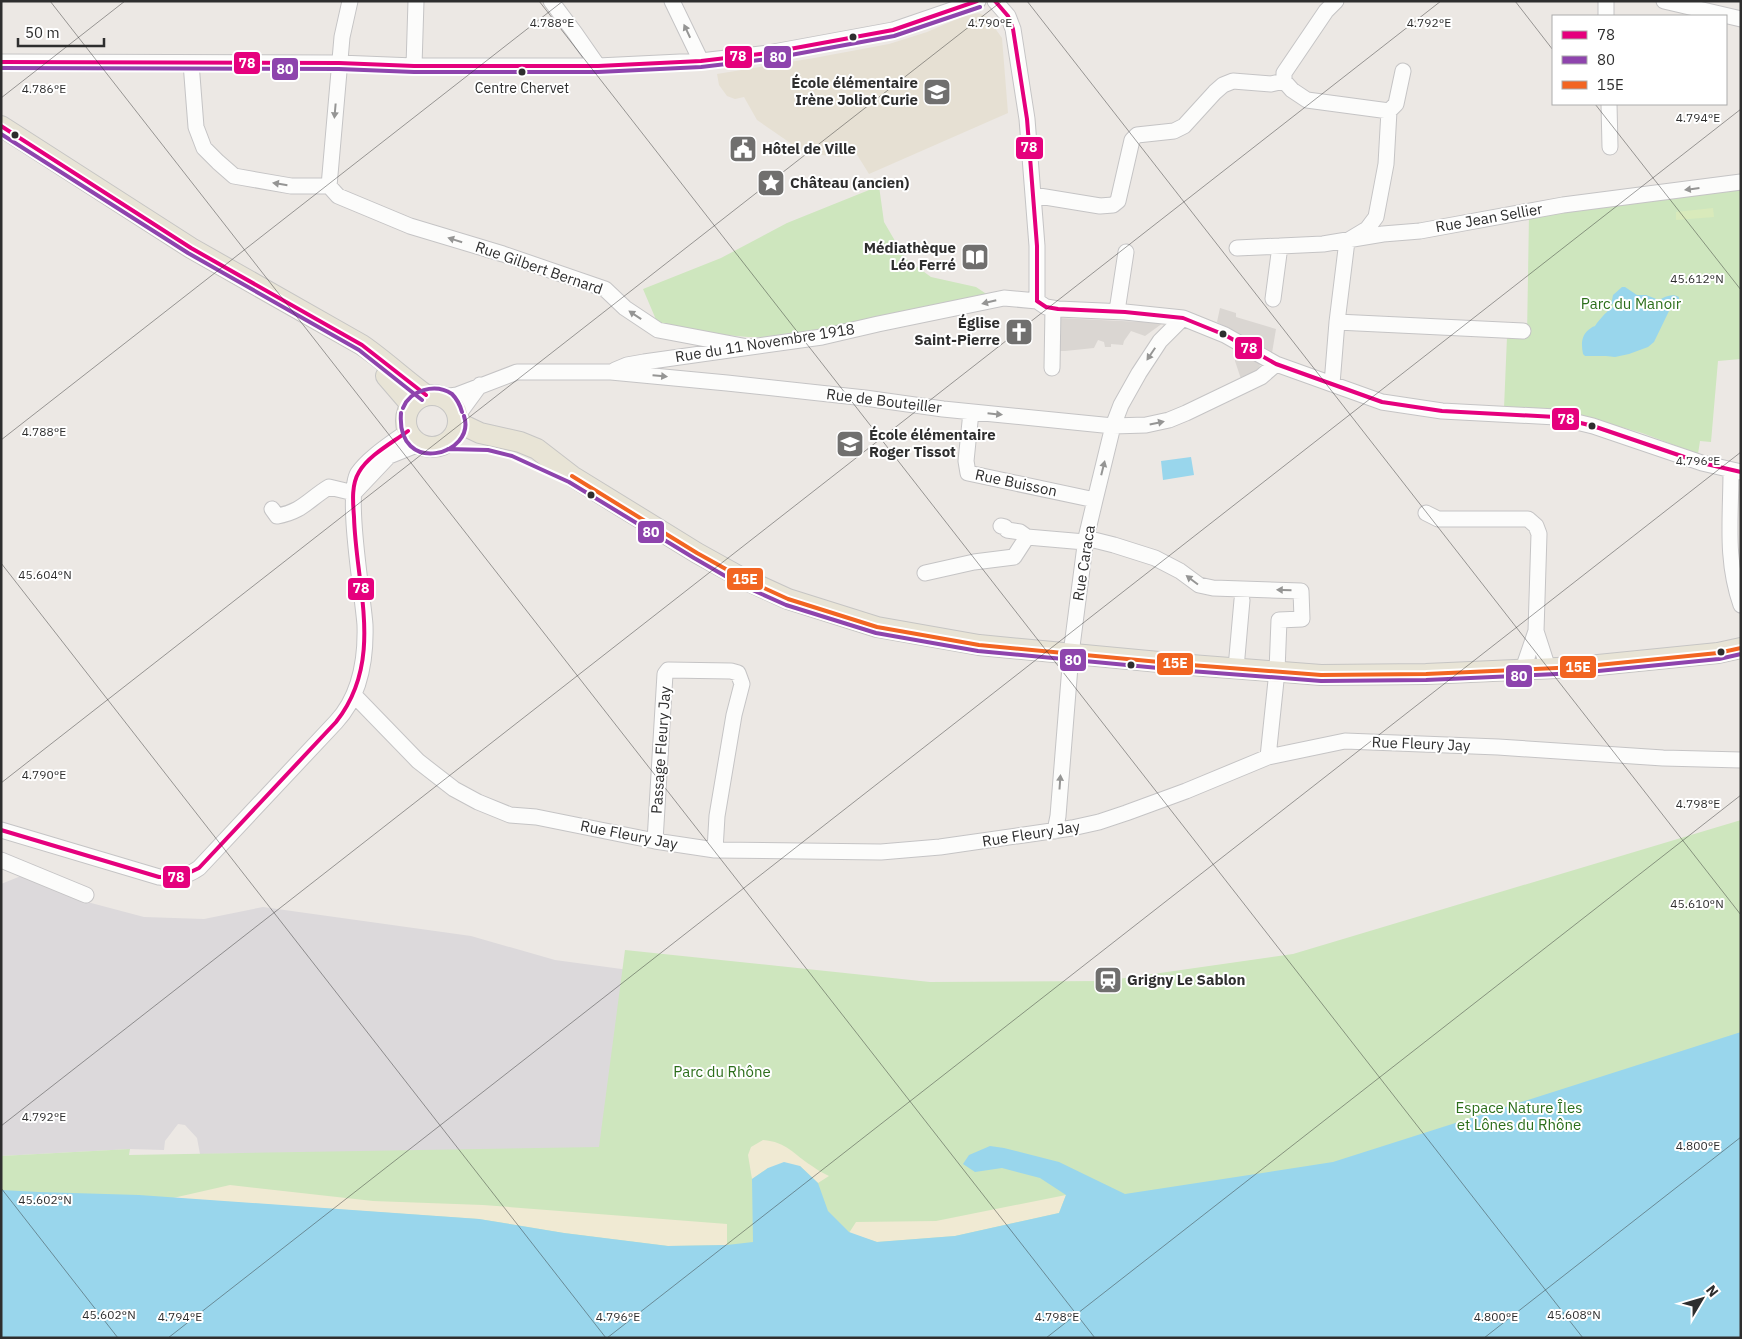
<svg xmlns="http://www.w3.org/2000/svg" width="1742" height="1339" viewBox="0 0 1742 1339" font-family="'IBM Plex Sans',sans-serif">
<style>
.industrial{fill:#dcd9db}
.education{fill:#e6e0d3}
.green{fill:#cee6be}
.sand{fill:#f0ead3}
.pitch{fill:#d9eabb}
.plaza{fill:#dad6d2}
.water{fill:#99d6ec}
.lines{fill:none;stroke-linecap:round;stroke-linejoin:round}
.minor-casing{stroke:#c5c4c5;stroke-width:17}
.major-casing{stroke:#c6c5c4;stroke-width:22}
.minor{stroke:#fcfcfb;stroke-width:15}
.major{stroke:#e8e4d6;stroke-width:20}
.bus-1-casing{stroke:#fff;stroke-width:8}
.bus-2-casing{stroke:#fff;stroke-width:8}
.bus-3-casing{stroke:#fff;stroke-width:8}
.bus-1{stroke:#e5007d;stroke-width:4}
.bus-2{stroke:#8e44ad;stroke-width:4}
.bus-3{stroke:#f26522;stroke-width:4}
.oneway{fill:#959594}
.ticks{fill:none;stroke:#2e2e2e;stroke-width:1;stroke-opacity:0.45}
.bus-dot{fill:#2e2e2e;stroke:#fff;stroke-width:2}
.labels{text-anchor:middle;stroke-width:4;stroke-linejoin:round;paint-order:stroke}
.bus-label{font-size:14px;fill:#2e2e2e;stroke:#fff}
.poi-label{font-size:15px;font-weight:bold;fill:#2e2e2e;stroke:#fff;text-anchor:start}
.street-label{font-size:15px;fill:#2e2e2e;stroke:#fff}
.park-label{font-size:15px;fill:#2c6e1b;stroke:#fff}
.ticks-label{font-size:12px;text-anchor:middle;fill:#2e2e2e;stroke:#fff;stroke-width:4;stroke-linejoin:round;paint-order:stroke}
.line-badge{stroke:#fff;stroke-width:2}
.badge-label{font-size:14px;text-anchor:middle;font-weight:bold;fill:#fff}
</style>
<rect width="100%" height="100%" fill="#ece8e4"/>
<path class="industrial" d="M21,876l55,23 68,18 60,2 59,-12 208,29 84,24 74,10 -25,179 -404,5 -3,-16 -12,-13 -7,-1 -13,17 -1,9 -34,-1 -129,7v-272z"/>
<path class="education" d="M979,13l8,4 15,21 6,75 -139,61 -13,-21 -17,4 -17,-2 -23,-6 -42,-29 -13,-23 -9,2 -8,-3 -8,-11 -2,-11 97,-16 75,-14 38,-12 37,-16z"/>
<path class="green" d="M879,186l5,36 21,36 26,19 45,10 15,10 -196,40h-47l-45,-4 -46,-11 -14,-33 78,-31 66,-35z
M1741,187v172l-23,2 -7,81 -11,-1 -2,13 -56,-21 -70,-20 -68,-5 3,-71 20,-1 2,-121z
M1741,820v518h-1740v-182l129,-7 -1,6 470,-8 26,-197 305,32 174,-1 189,-27z"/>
<path class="sand" d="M763,1140c24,2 30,14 49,26 5,4 11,7 17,10l-11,7 -18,-17 -32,2 -16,11 -4,-24 3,-8z
M230,1185l143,16 110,4 244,19v21l-59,1 -104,-13 -85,-14 -306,-21z
M1066,1195l-7,18 -104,23 -78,6 -28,-9 7,-11 80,-1z"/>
<path class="pitch" d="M1713,208l1,9 -38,3v-8z"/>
<path class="plaza" d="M1220,308l16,5v4l40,12 -4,24 -55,-31z
M1059,318l104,5 -18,13 -14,-5 -7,10 -1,4 -12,-1v3h-6l-1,-5 -6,-2 -4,8 -29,3h-7z
M1236,350l21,11 3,4 -1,4 -18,10 -6,-18z"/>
<path class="water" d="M1622,287h3l12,8h9l13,5c6,-3 13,-7 20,-3v3l-10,11 -15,31 -6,5 -19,7 -14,3 -9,-1h-21l-2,-2c-2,-10 -2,-20 8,-26 6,-4 2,1 6,-5 8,-9 10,-13 21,-19l-1,-3 -6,4 2,-10z
M1191,457l3,18 -31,5 -2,-19z
M1741,1032v306h-1740v-148l38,2 100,3 340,24 85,14 104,13 59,-1 26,-3 -1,-63 16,-11 16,-6 16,4 18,17 10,28 21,21 28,10 78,-6 104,-23 7,-18 -26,-17 -38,-10 -27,4 -12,-8 6,-9 21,-9 14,2 55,14 66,32 208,-32z"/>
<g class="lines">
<defs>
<path id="minor" d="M551,1l24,32 23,33
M672,1l29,60
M995,1l13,15 5,13 14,90 10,127v55
M1606,1v15
M1664,1l77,18
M1,62l338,1 75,3h184l103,-5 67,-8 125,-23 85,-29
M191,63l5,64 8,21 14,14 16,14 57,10h38l9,10 72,30 93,28 102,35 20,19 33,22 90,17
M414,66l2,-65
M1284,81l8,9 15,10 82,11 -3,53 -10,53 -9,12 -20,12 -10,81 -5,62
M1284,81v-8l42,-62 10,-10
M1609,104l1,43
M1389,111l7,-7 7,-33
M329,186l13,-149 8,-36
M1033,195l67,11 13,-1 5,-4 14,-61 5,-5 37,-4 10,-5 31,-34 8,-7 10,-4 38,3 13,-3
M1237,248l86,-4 60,-10 37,-3 143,-26 178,-23
M1273,299l7,-53
M1037,301l9,6 12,2 67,3 58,6 42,17 51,29 106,38 60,9 114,6 37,9 109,37 39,9
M1117,311l9,-59
M1337,322l186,9
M1052,368l1,-60
M615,370l12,-5 17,-3 178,-25 56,-13 126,-26 33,3
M443,397l14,-2 60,-23h94l116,11 138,15 78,11 170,17 33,-1 23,-5 17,-7 75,-36 15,-13
M971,412l-5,49 2,12 127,27
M458,415l22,-30
M1731,470c0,48 -6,89 10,135
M354,493l35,-37 30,-12
M272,509l5,7c25,-4 32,-17 52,-29l25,6
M1426,513l12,6h90l8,7 3,8 -3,97 -13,38
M1001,526l4,1 2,3 13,2 7,5
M1086,538l28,7 41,13 25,13 19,14 14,3 88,3 1,28 -23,1 -2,51 -9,86
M925,573l49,-11 40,-5 13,-20 58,5
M1536,631l12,37
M1236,668l6,-68
M354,695l64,66 36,28 24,13 32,13 26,2 119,24 60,9 166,2 59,-5 132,-19 27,-6 27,-9 60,-22 82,-34 77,-16 153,6 165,11 78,2
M1,830l158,47c16,2 27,0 40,-9l137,-146c24,-26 30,-63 29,-97 -2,-29 -20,-131 -7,-152 11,-16 34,-30 50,-42
M1055,831l3,-15 13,-162 15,-116 9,-38 18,-74 8,-21 18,-32 21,-32 23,-23
M655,841l10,-167 3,-4 63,1 7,2 4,11 -8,31 -17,101 -2,34
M1,860l85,35"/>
<path id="major" d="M1,126l190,122 171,97c22,15 42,34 64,50
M386,376l25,29
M406 421a26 26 0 1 1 52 0a26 26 0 1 1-52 0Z
M459,423l21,10 40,9 17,7 35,27 125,77 45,25 46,21 89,28 102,18 212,20 130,10 105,-1 152,-7 140,-14 23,-5"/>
</defs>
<use href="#minor" class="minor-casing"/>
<use href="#major" class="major-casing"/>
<use href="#minor" class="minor"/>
<use href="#major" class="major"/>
<defs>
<path id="bus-1" d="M995,1l13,15 5,13 14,90 10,127v55
M1,62l338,1 75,3h184l103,-5 67,-8 125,-23 84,-29
M1,126l190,122 171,97 64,50
M1037,301l9,6 12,2 67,3 58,6 42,17 51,29 106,38 60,9 114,6 37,9 109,37 39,9
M1,830l158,47h21l19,-9 137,-146c49,-62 20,-134 18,-205 -1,-14 -3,-32 5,-45 10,-17 33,-29 49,-41"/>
<path id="bus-2" d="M1,68l338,1 75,3h184l103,-5 68,-8 125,-23 86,-29
M1,134l187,119 171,97 63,50
M403,408c7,-18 32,-25 49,-14 5,5 8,11 10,18
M401,413c-5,64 76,42 63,3
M448,449l40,1 24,6 57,26 125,76 45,26 47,21 90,28 102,18 212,20 131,10 105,-1 152,-7 141,-14 22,-5"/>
<path id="bus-3" d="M572,476l125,77 45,25 46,21 89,28 102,18 212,20 130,10 105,-1 152,-7 140,-14 23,-5"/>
</defs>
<use href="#bus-1" class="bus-1-casing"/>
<use href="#bus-2" class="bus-2-casing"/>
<use href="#bus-3" class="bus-3-casing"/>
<use href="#bus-1" class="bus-1"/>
<use href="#bus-2" class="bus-2"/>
<use href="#bus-3" class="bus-3"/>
</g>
<defs><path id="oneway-solid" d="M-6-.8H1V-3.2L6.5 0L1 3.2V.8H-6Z" transform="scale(1.25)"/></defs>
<g class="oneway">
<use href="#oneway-solid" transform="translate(687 31) rotate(-115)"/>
<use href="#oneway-solid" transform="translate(335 111) rotate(95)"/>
<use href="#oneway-solid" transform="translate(280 184) rotate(-171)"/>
<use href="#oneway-solid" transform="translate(1692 189) rotate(173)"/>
<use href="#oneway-solid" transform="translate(455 240) rotate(-163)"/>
<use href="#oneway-solid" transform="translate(989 302) rotate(166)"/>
<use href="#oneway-solid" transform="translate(635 315) rotate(-146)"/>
<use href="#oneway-solid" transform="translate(1151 354) rotate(124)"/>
<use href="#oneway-solid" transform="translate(660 376) rotate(5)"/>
<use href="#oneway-solid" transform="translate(995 414) rotate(6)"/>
<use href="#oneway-solid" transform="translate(1157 423) rotate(-12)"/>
<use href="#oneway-solid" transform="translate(1103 468) rotate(-76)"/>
<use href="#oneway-solid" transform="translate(1192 580) rotate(-143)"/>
<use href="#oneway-solid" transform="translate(1284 590) rotate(-179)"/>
<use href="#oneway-solid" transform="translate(1060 782) rotate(-86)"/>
</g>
<path class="ticks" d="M50,1l1045,1337M539,1l1044,1337M1027,1l714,914M1515,1l38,49M1,98l124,-97M1595,104l146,186M1,440l562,-439M1,563l605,775M1,783l1001,-782M1,1126l1440,-1125M1,1188l117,150M168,1338l1573,-1229M607,1338l1134,-886M1046,1338l695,-543M1484,1338l257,-201"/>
<defs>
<symbol id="school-square" viewBox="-11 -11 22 22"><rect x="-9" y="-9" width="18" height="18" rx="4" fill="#706f6e" stroke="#fff"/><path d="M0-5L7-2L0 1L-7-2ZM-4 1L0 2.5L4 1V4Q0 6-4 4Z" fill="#fff"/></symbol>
<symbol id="civic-square" viewBox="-11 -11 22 22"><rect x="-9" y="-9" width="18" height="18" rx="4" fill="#706f6e" stroke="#fff"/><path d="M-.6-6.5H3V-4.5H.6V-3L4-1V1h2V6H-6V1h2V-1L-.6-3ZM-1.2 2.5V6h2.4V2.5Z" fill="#fff"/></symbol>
<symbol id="sight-square" viewBox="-11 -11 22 22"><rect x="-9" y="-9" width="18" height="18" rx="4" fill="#706f6e" stroke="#fff"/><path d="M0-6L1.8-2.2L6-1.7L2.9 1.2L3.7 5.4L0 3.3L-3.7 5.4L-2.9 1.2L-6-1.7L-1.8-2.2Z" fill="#fff"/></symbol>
<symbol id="library-square" viewBox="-11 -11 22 22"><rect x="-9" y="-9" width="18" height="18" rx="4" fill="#706f6e" stroke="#fff"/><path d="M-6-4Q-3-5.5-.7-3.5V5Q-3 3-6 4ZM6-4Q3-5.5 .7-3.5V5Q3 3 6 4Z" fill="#fff"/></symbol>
<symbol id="church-square" viewBox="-11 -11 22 22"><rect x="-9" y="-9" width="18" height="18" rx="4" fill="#706f6e" stroke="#fff"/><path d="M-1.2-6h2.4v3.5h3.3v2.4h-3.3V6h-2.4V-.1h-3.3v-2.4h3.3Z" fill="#fff"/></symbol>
<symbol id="station-square" viewBox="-11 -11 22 22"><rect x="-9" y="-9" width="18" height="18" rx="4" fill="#706f6e" stroke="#fff"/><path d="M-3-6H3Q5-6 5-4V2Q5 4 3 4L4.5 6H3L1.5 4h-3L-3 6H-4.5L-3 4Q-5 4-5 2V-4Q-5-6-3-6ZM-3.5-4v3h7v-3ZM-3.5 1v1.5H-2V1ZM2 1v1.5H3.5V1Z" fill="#fff"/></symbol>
</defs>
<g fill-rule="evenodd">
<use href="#school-square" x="921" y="76" width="32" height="32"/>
<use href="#civic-square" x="727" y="133" width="32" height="32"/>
<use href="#sight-square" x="755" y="167" width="32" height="32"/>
<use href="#library-square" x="959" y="241" width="32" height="32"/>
<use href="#church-square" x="1003" y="316" width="32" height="32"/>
<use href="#school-square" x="834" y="428" width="32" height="32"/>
<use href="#station-square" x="1092" y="964" width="32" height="32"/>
</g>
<g class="bus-dot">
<circle cx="853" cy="37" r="4.5"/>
<circle cx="522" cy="72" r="4.5"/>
<circle cx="15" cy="135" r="4.5"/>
<circle cx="1223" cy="334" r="4.5"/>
<circle cx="1592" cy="426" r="4.5"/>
<circle cx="591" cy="495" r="4.5"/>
<circle cx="1721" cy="652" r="4.5"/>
<circle cx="1131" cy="665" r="4.5"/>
</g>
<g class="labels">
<g class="bus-label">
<text x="522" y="93">Centre Chervet</text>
</g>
<g class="poi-label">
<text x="918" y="88" text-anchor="end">École élémentaire<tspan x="918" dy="17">Irène Joliot Curie</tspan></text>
<text x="762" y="154">Hôtel de Ville</text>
<text x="790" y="188">Château (ancien)</text>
<text x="956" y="253" text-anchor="end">Médiathèque<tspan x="956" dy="17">Léo Ferré</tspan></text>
<text x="1000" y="328" text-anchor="end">Église<tspan x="1000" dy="17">Saint-Pierre</tspan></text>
<text x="869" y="440">École élémentaire<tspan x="869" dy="17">Roger Tissot</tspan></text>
<text x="1127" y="985">Grigny Le Sablon</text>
</g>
<g class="street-label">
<text transform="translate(1489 218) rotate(-10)" y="5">Rue Jean Sellier</text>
<text transform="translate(539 268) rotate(19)" y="5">Rue Gilbert Bernard</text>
<text transform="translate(765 343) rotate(-9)" y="5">Rue du 11 Novembre 1918</text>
<text transform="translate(884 401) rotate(7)" y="5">Rue de Bouteiller</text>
<text transform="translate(1016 483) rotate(12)" y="5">Rue Buisson</text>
<text transform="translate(1084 563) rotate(-81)" y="5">Rue Caraca</text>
<text transform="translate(1421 744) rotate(2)" y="5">Rue Fleury Jay</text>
<text transform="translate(661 750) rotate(-86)" y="5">Passage Fleury Jay</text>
<text transform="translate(1031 834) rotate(-9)" y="5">Rue Fleury Jay</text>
<text transform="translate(629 835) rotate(11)" y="5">Rue Fleury Jay</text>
</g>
<g class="park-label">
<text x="1631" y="309">Parc du Manoir</text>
<text x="722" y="1077">Parc du Rhône</text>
<text x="1519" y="1113">Espace Nature Îles<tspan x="1519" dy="17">et Lônes du Rhône</tspan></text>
</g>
</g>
<g class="ticks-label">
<text x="552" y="27">4.788°E</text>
<text x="990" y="27">4.790°E</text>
<text x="1429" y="27">4.792°E</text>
<text x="44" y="93">4.786°E</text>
<text x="1698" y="122">4.794°E</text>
<text x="1697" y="283">45.612°N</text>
<text x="44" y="436">4.788°E</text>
<text x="1698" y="465">4.796°E</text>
<text x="45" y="579">45.604°N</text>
<text x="44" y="779">4.790°E</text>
<text x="1698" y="808">4.798°E</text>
<text x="1697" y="908">45.610°N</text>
<text x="44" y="1121">4.792°E</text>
<text x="1698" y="1150">4.800°E</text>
<text x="45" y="1204">45.602°N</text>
<text x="109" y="1319">45.602°N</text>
<text x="1574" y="1319">45.608°N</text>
<text x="180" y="1321">4.794°E</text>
<text x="618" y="1321">4.796°E</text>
<text x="1057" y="1321">4.798°E</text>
<text x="1496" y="1321">4.800°E</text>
</g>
<g class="line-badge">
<rect x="724" y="45" width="29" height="24" rx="5" fill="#e5007d"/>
<rect x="763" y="45" width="29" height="24" rx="5" fill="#8e44ad"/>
<rect x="233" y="51" width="28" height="24" rx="5" fill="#e5007d"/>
<rect x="271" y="57" width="28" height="24" rx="5" fill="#8e44ad"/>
<rect x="1015" y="136" width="29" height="24" rx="5" fill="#e5007d"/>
<rect x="1234" y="336" width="29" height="24" rx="5" fill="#e5007d"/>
<rect x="1551" y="407" width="29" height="24" rx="5" fill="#e5007d"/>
<rect x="637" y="520" width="28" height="24" rx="5" fill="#8e44ad"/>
<rect x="726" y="567" width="38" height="24" rx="5" fill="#f26522"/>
<rect x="347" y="577" width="28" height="24" rx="5" fill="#e5007d"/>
<rect x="1059" y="648" width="28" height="24" rx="5" fill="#8e44ad"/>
<rect x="1156" y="652" width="38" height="24" rx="5" fill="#f26522"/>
<rect x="1559" y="655" width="38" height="24" rx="5" fill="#f26522"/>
<rect x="1505" y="664" width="28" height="24" rx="5" fill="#8e44ad"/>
<rect x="162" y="865" width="29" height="24" rx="5" fill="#e5007d"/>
</g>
<g class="badge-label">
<text x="738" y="61">78</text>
<text x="778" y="62">80</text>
<text x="247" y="68">78</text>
<text x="285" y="74">80</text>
<text x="1029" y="152">78</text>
<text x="1249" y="353">78</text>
<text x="1566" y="424">78</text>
<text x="651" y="537">80</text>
<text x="745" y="584">15E</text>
<text x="361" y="593">78</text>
<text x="1073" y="665">80</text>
<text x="1175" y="668">15E</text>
<text x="1578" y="672">15E</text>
<text x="1519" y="681">80</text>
<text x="176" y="882">78</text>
</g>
<rect width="1742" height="1339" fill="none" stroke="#2e2e2e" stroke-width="5"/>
<rect x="1552" y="15" width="175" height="90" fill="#ffffff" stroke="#ababab"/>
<rect x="1562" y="31" width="25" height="8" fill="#e5007d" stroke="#ababab"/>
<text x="1597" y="40" font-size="15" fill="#2e2e2e">78</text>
<rect x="1562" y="56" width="25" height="8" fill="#8e44ad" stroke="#ababab"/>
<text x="1597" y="65" font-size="15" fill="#2e2e2e">80</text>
<rect x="1562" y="81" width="25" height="8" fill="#f26522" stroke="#ababab"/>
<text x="1597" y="90" font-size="15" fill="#2e2e2e">15E</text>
<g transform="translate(1702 1299) rotate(52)" stroke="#ffffff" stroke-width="4" paint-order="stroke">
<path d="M0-4L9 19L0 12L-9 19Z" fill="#2e2e2e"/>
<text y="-8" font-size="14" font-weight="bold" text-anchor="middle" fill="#2e2e2e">N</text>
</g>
<path d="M18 38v8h86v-8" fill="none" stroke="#2e2e2e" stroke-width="2.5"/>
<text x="25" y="38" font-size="15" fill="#2e2e2e" stroke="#ffffff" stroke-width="4" paint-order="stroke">50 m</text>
</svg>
